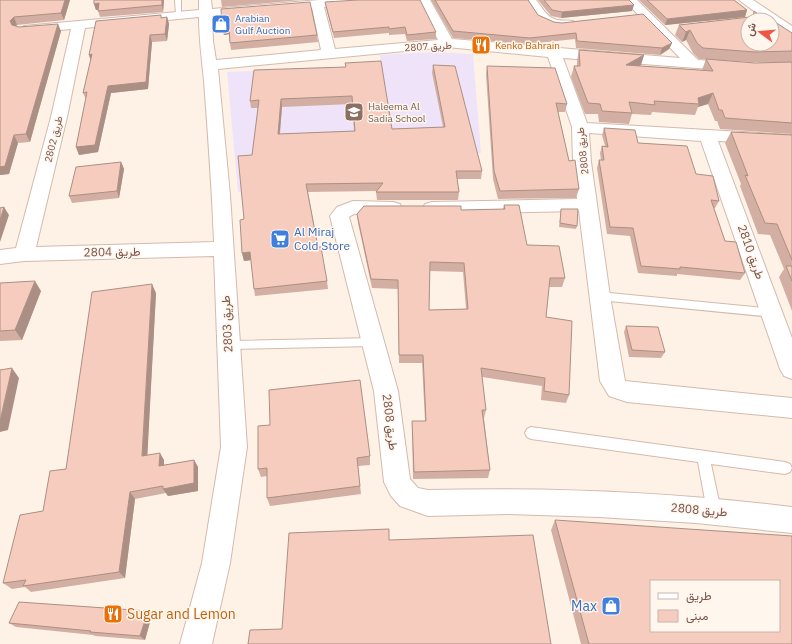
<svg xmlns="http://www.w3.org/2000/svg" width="792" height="644" viewBox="0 0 792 644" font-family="'IBM Plex Sans',Vazirmatn,sans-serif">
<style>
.education{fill:#efe3fa}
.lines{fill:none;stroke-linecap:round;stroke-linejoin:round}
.lane-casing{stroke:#d3baae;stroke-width:2}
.street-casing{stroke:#d3baae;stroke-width:2}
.secondary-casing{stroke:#d6b9ab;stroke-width:2}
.lane{fill:#fff;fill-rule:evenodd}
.street{fill:#fff;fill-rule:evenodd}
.secondary{fill:#fff;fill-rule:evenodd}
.wall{fill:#d3afa3;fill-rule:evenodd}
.shaded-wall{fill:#ac8f84}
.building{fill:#f5ccbd;stroke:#ac8f84;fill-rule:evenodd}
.labels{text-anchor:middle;stroke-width:3;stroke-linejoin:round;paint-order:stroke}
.far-shop-label{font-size:10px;fill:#366cbe;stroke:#fff6ee;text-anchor:start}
.far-food-label{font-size:10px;fill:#c56008;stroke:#fff6ee;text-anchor:start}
.far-street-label{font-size:10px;fill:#795449;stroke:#fff6ee}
.far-education-label{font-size:10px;fill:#785e54;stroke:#fff6ee;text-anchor:start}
.shop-label{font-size:12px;fill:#366cbe;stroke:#fff6ee;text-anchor:start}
.street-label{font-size:12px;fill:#795449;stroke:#fff6ee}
.near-shop-label{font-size:14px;fill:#366cbe;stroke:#fff6ee;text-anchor:end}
.near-food-label{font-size:14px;fill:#c56008;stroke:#fff6ee;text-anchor:start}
</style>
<rect width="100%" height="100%" fill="#fef2e7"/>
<path class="education" d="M433,52l40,2 8,99 -192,6 -2,30 -49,3 -11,-120 154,-7 -1,-10z"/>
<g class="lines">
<defs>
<path id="lane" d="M175,0h6v16l-5,-1z
M599,292l174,17 4,1 1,3 -1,3 -4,1 -174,-17 -4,-1 -1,-3 1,-3z
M374,338l4,1 2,3 -2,3 -4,1 -145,3 -4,-1 -2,-3 2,-3 4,-1z
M531,427l254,35 5,2 2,4 -2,4 -5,2 -74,-10 10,47 -2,5 -5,2 -5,-2 -2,-5 -9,-49 -167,-23 -4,-2 -2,-4 2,-4z"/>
<path id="street" d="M199,0h12l1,9 107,-9h53l-2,3 -4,1 -42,3 11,42 103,-9 -20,-40h12l22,39 228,19 -56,-58h13l61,60 52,4 42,-1v8l-42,1 -187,-14 24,65 205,12v10l-74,-4 74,197v41l-8,-3 -4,-7 -79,-228 -112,-8 2,29 19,134 15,85 167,17v20l-165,-16 -18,-6 -9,-15 -21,-170 -147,3 -7,-2 -2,-4 2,-4 7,-2 145,-3 -4,-37 -1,-35 -24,-70 -101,-10 -229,22 12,126 17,252 -17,116 -18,81h-32l22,-81 19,-116 -7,-191 -190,5 -24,3v-14l16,-2 35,-131 20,-88 -42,4 -5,-1 -2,-3 2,-3 175,-16zM312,8l9,42 -105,10 -3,-19 -1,-25zM199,17c0,22 3,43 5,64 4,54 8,108 10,161l-178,5 31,-130 18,-89z
M524,0h12c6,7 11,18 21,20 5,1 10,0 16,1l2,3 -2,3c-26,6 -36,-8 -49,-27z
M353,201l40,1 7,2 2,4 -2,4c-15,4 -40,-4 -51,5l49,174 12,88 8,9 10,2c122,-3 243,2 364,17v26l-96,-10 -97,-6 -91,-3 -80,2 -28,-10 -9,-10 -7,-14 -10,-91 -44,-175 7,-9z"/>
<path id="secondary" d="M739,0h14l39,26v10l-5,-1 -15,-11v-4h-6z"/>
</defs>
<use href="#lane" class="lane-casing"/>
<use href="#street" class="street-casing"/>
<use href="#secondary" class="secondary-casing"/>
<use href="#lane" class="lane"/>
<use href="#street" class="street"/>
<use href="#secondary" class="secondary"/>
</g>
<path class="wall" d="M0,0h70l-6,20 -47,5 -2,1 4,1 42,4 -31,111 -12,1 -9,31 -9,1z
M164,0l-1,12 -63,5 -2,-6v-1h-2l-2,-6z
M221,0h80l-79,7z
M431,0h97l10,15 16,7 118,21 -3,6 -9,6 -84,-7 -1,-9 -46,5 -76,-6z
M538,0h91l3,11 -71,7 -10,-2z
M639,0h95l13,10 -2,7 -80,8z
M325,2l111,30v7l-29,2 -2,-7 -16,1v-2l-55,5 -8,-30z
M754,11l11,8 27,14v29h-42l-51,-3 -6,-6 -7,-13 -4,2 -7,-7 4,-10 71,-8 2,-1z
M167,17l2,7 -2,17 -15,1 -4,47 -37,4 -13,59 -19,3 -3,-8 10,-48 -3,-6 8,-33 -2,-5 72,-37z
M222,27l95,8 1,7 -87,8 -1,-7 -1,-9 -5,1z
M579,50l65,5 -4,11 62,4 4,-11 49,4 37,-1v72l-72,-5 -3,-8h-2l-7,-17 -10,3 -3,8 -43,-3 -1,3 -19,-1 -3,10 -30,-2 -1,-8h-13l-14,-37 3,-11h3v-5z
M433,65l49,106 -1,8h-24l2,13 -1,8h-81l-1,-8 1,-1 -69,1 10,55 9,34 1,8 -73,7 -1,-7 -3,-29 -7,1 -2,-8 2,-34 14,-111h-7l-1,-7 96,-34 46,62 51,-2 -11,-54zM352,104l2,27 -74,3 2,-27z
M487,66l80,38 -2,8h-7l11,49 10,28 -3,9 -78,1 -5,-20 -7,-105z
M604,128l34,15 58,31 23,27 -4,7h-1l11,33 20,32 -5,7 -63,-6v2l-39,-3 -8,-37 -23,-2 -10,-66 2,-8h2l-1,-7 2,-7h3l-3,-11z
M731,132l61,3v176l-13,-34 5,-8 -14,-34 -12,-1 -18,-48 1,-2 -16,-41z
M121,162l3,7 -5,29 -47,5 -3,-7z
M504,205l23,40 38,33 -3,9h-13l-3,30 23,78 -3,8 -25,-3 1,-14 -60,-9 4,33 -2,8 6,52 -2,8 -75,1 -1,-58h13l-3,-58h-23l-1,-74 -26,-1 -14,-65 -1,-9 104,-4 42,-1zM430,271l33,1 3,37 -37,1z
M561,209l16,17 -1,3 -17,-2z
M0,283l41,8 -19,49 -22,1z
M156,293l-9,162 17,5v5l30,-5 4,7v24l-30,5 -2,-3 -31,6 -10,79 -94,14 -6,-5 -13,2 -9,-6 40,-72 23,-42z
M626,326l39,26 -4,6 -32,-1 -5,-25z
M370,456v9l-12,1 3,28 -91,12 -3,-8v-22l-6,1 -3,-8z
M555,520l237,124h-211l-30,-114z
M148,611l4,4 -7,25 -50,-4 -2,-1 -77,-8 -7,-4z"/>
<path class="shaded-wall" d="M65,0h5l-6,20 -3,-7z
M162,0h2l-1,12 -1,-7z
M99,3l2,6 -5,1 -2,-6z
M634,5l-2,6 -71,7 1,-6z
M747,10l-2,7 -80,8 2,-6z
M14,17l3,8 -3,3 -4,-7z
M167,17l2,7 -2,17 -2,-7z
M58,24l3,7 -31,111 -4,-8z
M222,27h7l1,7 -6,1z
M690,30l-4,10 -4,2 4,-10z
M150,35l2,7 -4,47 -37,4 -13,59 -19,3 -3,-8 32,-61z
M672,43l-3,6 -9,6 2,-7z
M92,54l-1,8 -2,-7z
M644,55l-3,10 -18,10 3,-10z
M713,93l-5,11 -10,3 1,-3 -1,-6z
M281,99l1,8 -3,34 -1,-7z
M14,135l4,8 -9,31 -9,1v-8z
M121,162l3,7 -5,29 -2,-7z
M4,207l5,8 -9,27v-22z
M250,252l2,8 -8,1 -2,-8z
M35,281l6,10 -19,49 -7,-10z
M152,284l4,9 -9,170 -5,-7z
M12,368l7,10 -11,52 -8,2v-11z
M160,453l4,7v13l-5,-7z
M194,460l4,7v24l-30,5 -5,-7z
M130,492l5,7 -10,79 -6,-6z
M148,611l4,4 -7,25 -5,-4z"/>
<path class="building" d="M0,0h65l-4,13 -47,4 -4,4 2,4 7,2 39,-3 -32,110 -12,1 -9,31 -5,1z
M94,0h68v5l-64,6 1,-8 -5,1z
M358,0h62l16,32 -29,3 -2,-8 -16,2v-2l-56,5 -8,-30z
M435,0h93l10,15 16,7 8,1 81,-9 29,29 -10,5 -85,-7 -1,-8 -46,5 -77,-7z
M544,0h85l5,5 -72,7 -10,-2z
M647,0h87l13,10 -80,9z
M310,2l7,33 -87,8 -1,-16h-7l-1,-18z
M754,11l11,8 4,-1 3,2h-24v24h24v-24l20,13v18l-37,1 -52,-4 -6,-5 -7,-13 -4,2 -7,-7 71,-8 4,-2z
M161,15v3l6,-1 -2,17 -15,1 -4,47 -38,4 -13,59 -19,2 11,-55 -4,1 9,-39 -3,1 7,-34z
M579,50l65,5 -18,10 87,6 -7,-12 49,4 37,-1v61l-67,-5 -3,-8h-3l-6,-17 -15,5 1,6 -45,-3 1,4 -26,-3 3,11 -30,-2 -2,-7 -12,-1 -14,-37h6z
M381,61l11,68 53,-2 -12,-62 22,1 27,105h-26l3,21h-83l7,-9 -77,1 12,63h3l6,34 -73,8 -4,-37 -8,1 -2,-33 4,-1 -6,-63 14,-1 7,-55 -9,1 4,-31 92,-3 -1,-4zM352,96l3,35 -77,3 3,-35z
M487,66l68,2 12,36 -11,-1 13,58 6,-1 4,29 -79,2 -6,-20z
M604,128l31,2 3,13 49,3 9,28 17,2 6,25 -8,-1 14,41 11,1 9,31 -65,-6v2l-39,-3 -8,-38 -23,-1 -11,-67h5l-2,-14 6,1z
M731,132l61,3v125l-15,-36 -12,-1 -20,-48 3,1z
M121,162l-4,29 -48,5 7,-29z
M504,205h15l8,40 32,1 6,32h-15l-4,39 26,4 -3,74 -25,-4 1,-13 -64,-10 5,42h-4l8,60 -76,2 -2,-51h14l-3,-66h-24l-1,-75 -27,-1 -14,-65 7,-8h97v4l44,-1zM430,262l34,1 4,46 -39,1z
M4,207l-4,13v-12z
M561,209h17l-1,17 -17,-3z
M786,266h6v15z
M35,281l-20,49 -15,1v-48z
M152,284l-10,172 18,-3 -1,13 35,-6v23l-31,6v-3l-33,6 -11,80 -96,14 3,-6 -23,3 17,-68 23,-4 7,-40 16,-2 26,-177z
M626,326l32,1 7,25 -33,-2z
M12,368l-12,53v-51z
M360,380l10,76 -13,2 3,28 -93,12v-30l-9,1v-43l12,-1 -1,-35z
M555,520l237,16v108h-203zM651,581h128v50h-128z
M389,529v11l144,-5 18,109h-303l2,-14 32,-1 7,-96z
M19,602l129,9 -8,25 -50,-4 1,-1 -82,-8z"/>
<defs>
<symbol id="shop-square" viewBox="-11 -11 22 22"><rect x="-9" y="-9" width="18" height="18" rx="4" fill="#3f7fe0" stroke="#fff6ee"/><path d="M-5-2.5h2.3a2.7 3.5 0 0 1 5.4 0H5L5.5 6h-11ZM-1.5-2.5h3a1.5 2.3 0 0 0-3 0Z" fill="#fff"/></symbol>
<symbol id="restaurant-square" viewBox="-11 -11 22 22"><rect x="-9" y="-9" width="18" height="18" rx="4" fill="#e8710a" stroke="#fff6ee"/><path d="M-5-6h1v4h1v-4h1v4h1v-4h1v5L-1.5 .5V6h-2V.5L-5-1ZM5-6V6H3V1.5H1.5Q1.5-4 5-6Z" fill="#fff"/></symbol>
<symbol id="school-square" viewBox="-11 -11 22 22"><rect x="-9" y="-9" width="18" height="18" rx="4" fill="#8d6e63" stroke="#fff6ee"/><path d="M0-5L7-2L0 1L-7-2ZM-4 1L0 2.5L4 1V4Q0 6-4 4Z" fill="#fff"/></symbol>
<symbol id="supermarket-square" viewBox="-11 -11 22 22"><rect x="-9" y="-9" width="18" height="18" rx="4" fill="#3f7fe0" stroke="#fff6ee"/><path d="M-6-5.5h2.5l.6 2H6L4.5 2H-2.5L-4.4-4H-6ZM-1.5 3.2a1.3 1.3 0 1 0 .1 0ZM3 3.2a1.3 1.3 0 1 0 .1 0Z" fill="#fff"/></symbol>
</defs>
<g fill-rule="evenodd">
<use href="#shop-square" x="210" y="13" width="22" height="22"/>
<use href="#restaurant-square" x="470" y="34" width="22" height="22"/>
<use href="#school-square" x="343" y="101" width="22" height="22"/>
<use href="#supermarket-square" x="269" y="228" width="22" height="22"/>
<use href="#shop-square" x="600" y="595" width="22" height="22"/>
<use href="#restaurant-square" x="102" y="603" width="22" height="22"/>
</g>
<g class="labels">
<g class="far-shop-label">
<text x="235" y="22">Arabian<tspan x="235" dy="12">Gulf Auction</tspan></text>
</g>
<g class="far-food-label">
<text x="495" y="49">Kenko Bahrain</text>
</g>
<g class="far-street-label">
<text transform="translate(428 46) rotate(-3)" y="4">طريق 2807</text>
<text transform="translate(53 139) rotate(-76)" y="4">طريق 2802</text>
<text transform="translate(582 151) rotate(-96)" y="4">طريق 2808</text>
</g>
<g class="far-education-label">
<text x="368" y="110">Haleema Al<tspan x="368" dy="12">Sadia School</tspan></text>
</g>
<g class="shop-label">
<text x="294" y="236">Al Miraj<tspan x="294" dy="14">Cold Store</tspan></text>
</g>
<g class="street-label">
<text transform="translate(112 252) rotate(-1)" y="4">طريق 2804</text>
<text transform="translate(751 252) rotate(70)" y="4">طريق 2810</text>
<text transform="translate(227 324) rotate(-93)" y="4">طريق 2803</text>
<text transform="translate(390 422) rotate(83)" y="4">طريق 2808</text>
<text transform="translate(699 510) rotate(5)" y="4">طريق 2808</text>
</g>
<g class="near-shop-label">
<text x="597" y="611">Max</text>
</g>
<g class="near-food-label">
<text x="127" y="619">Sugar and Lemon</text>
</g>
</g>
<rect x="650" y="580" width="130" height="52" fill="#fff6ee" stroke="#c9b5ac"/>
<rect x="658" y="593" width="20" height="6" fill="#ffffff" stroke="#c9b5ac"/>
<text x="686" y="600" font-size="12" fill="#795449">طريق</text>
<rect x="658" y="610" width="20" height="12" fill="#f5ccbd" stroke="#c9b5ac"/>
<text x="686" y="620" font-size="12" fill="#795449">مبنى</text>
<g transform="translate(760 32) rotate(286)"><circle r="19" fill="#fff6ee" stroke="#c9b5ac"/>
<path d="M0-3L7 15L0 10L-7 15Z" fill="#ee5646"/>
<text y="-6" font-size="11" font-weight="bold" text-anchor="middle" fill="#795449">ش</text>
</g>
</svg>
